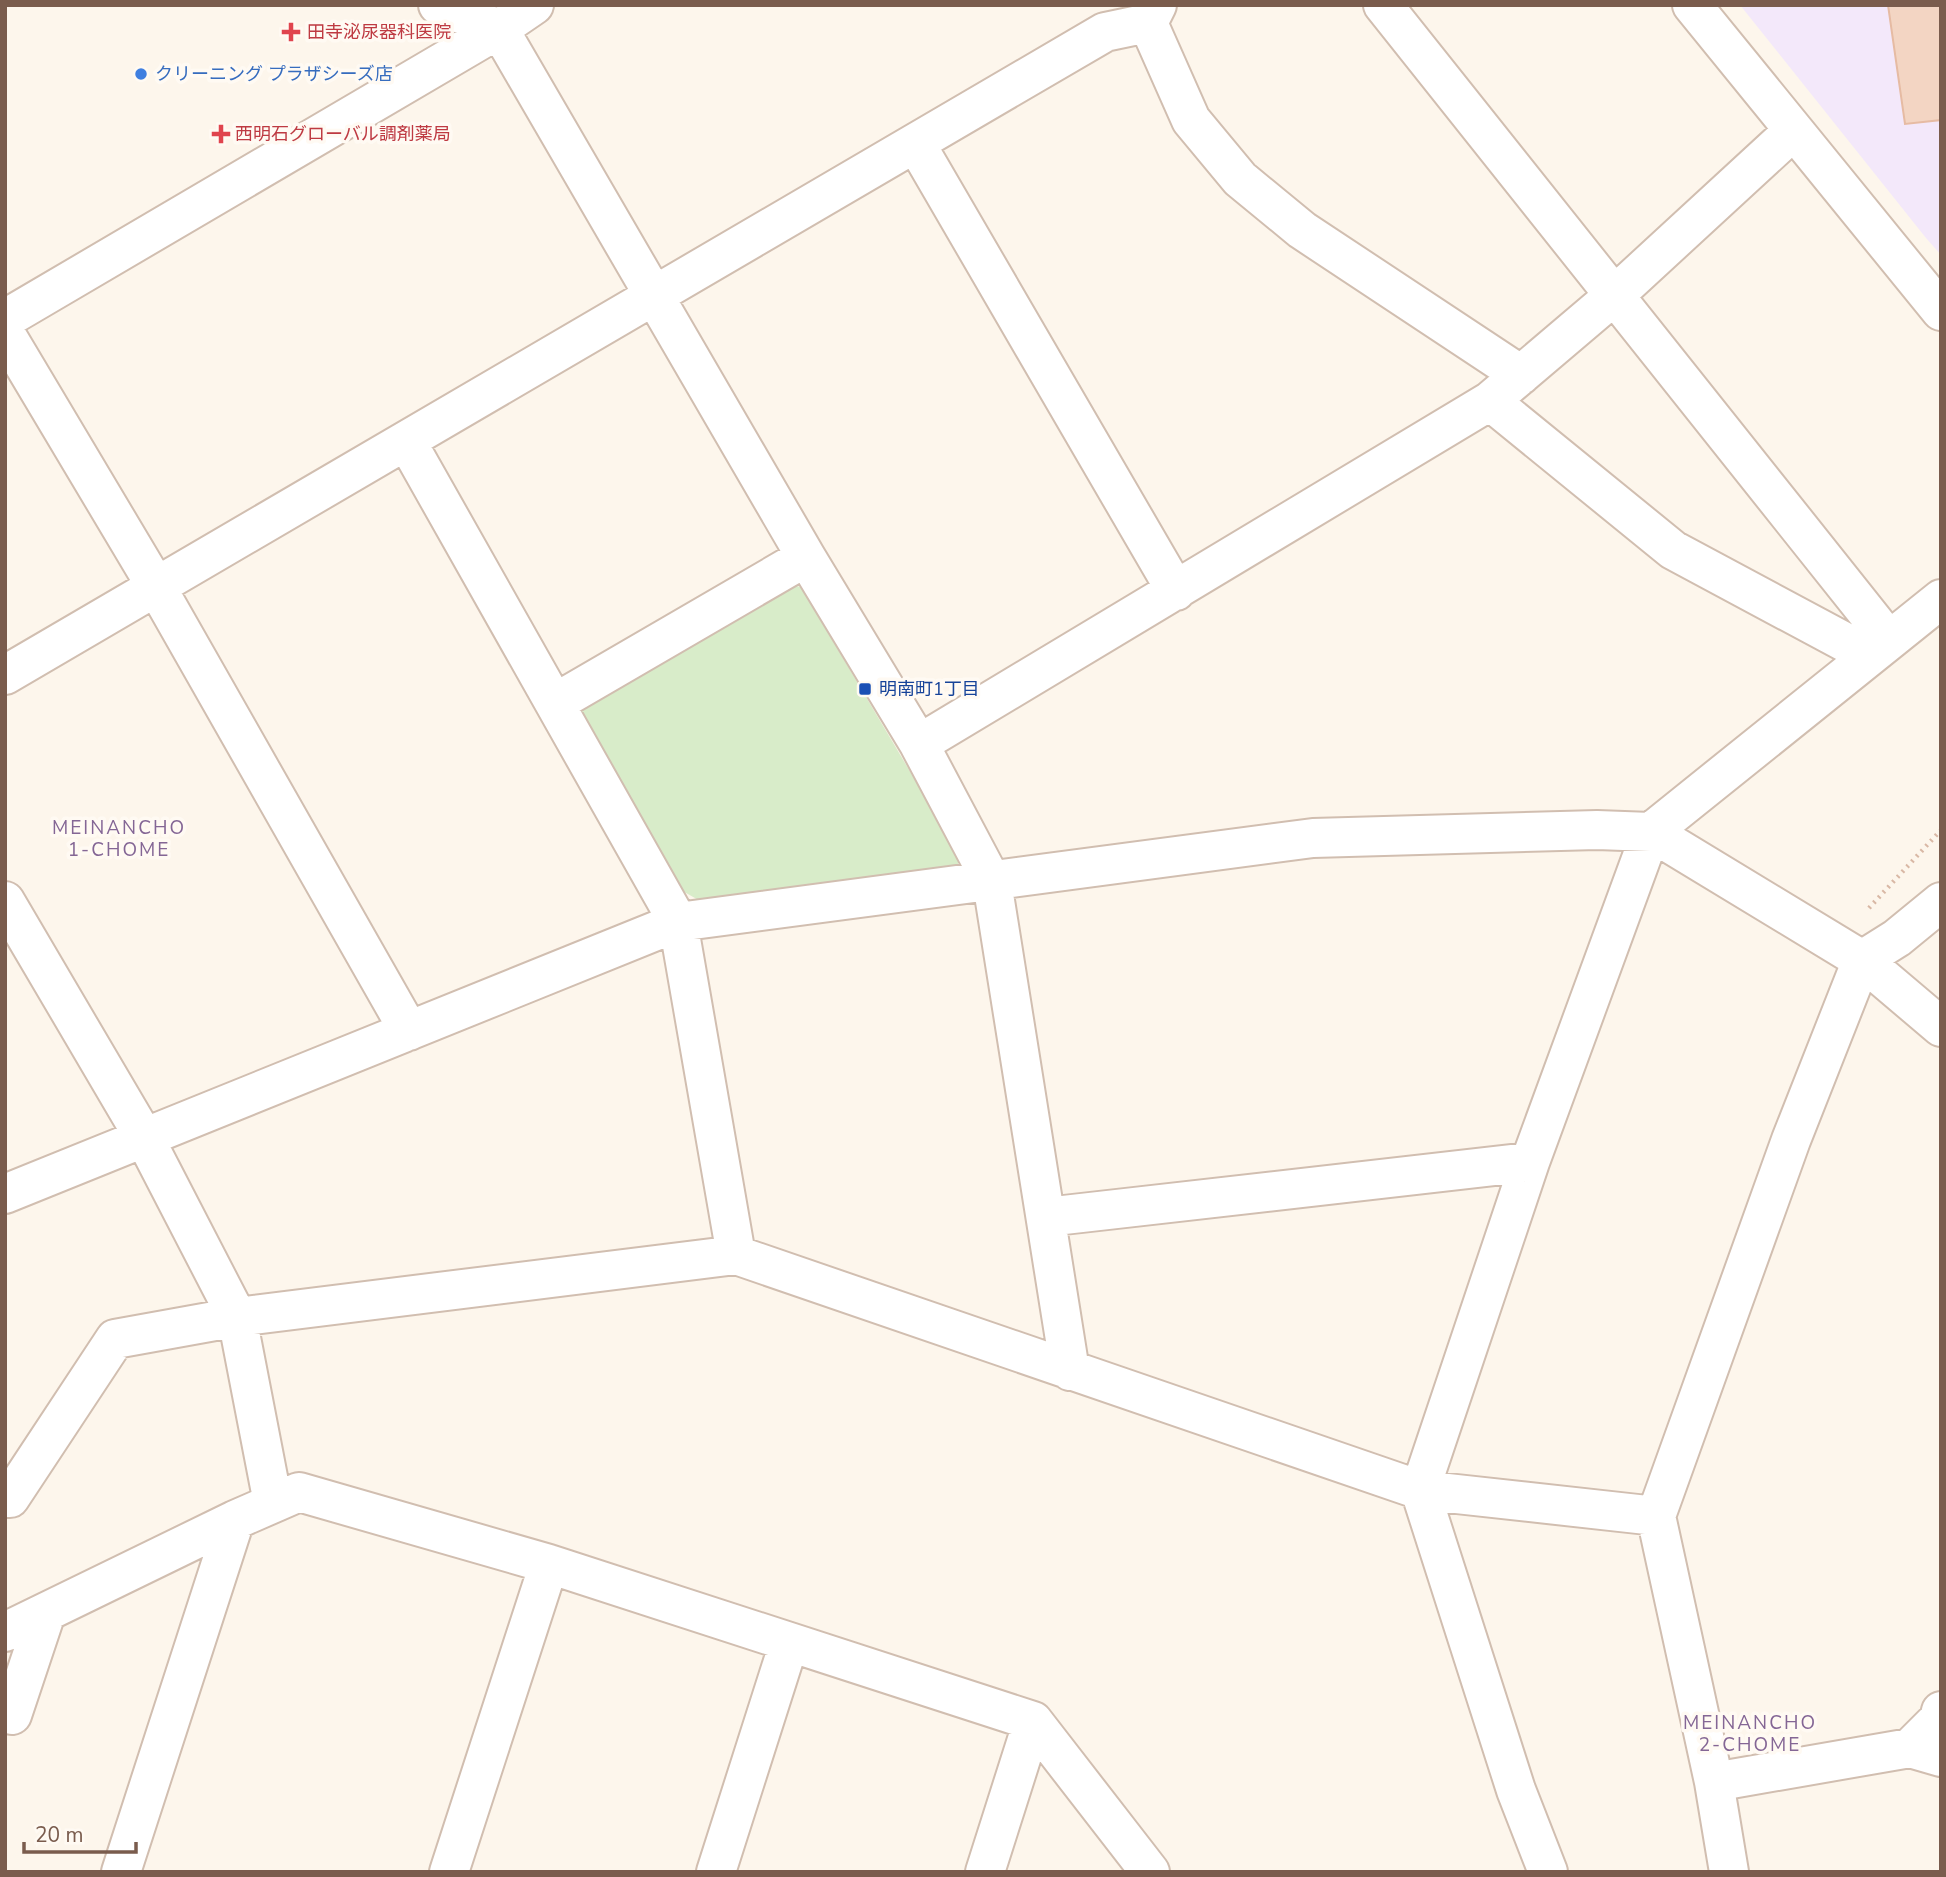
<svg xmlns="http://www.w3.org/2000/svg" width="1946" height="1877" viewBox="0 0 1946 1877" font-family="'Nunito Sans','Noto Sans JP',sans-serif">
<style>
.education{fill:#f3e8fa}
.green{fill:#d8ecc9}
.building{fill:#f3d5c3;stroke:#e6bba3;stroke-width:2}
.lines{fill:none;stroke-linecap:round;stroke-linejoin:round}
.minor-casing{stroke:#d1beb0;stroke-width:42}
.path{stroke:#d9b8a5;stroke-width:4.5;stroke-dasharray:2 5;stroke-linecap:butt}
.minor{stroke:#fff;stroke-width:38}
.health-dot{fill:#e0444e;stroke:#fffaf3;stroke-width:2.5}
.shop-dot{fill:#3f7fe0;stroke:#fffaf3;stroke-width:2.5}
.transit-dot{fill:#1a4fb4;stroke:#fffaf3;stroke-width:2.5}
.labels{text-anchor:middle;stroke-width:7;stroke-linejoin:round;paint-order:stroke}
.health-label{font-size:18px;fill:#be3a42;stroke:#fffaf3;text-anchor:start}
.shop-label{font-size:18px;fill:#366cbe;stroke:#fffaf3;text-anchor:start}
.transit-label{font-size:18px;fill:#164399;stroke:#fffaf3;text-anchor:start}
.neighbourhood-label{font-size:19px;letter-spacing:2px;fill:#846695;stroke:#fffaf3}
</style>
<rect width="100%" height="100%" fill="#fdf6ec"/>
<path class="education" d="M1740,5h201v250l-15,-17z"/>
<path class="green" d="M781,583l20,4 159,269 -3,12 -255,34 -23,-13 -98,-176 4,-20z"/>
<path class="building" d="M1888,5h53v115l-36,4z"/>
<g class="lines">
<defs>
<path id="minor" d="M438,5l61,24 307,528 113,187 73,138 78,489
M1383,5l505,634
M1692,5l249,306
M1148,23l43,97 49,59 62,51 219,145
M916,144l260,447
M5,319l494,-290 35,-24
M5,333l152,255 252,443
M1490,401l183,149 196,105
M407,442l271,480 58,333 684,235 236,26
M5,675l1100,-643 43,-9 9,-18
M555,703l251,-146
M919,744l571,-343 126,-107 177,-163
M5,901l140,238 92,178 36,186
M5,1194l673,-272 635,-84 284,-8 54,2 211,128 79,67
M1046,1217l484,-55
M5,1498h5l105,-159 122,-22 499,-62
M5,1632l230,-112 64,-28 250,72 484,157 117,151
M5,1713l7,2 34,-102
M1910,1748l29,-29 2,-8
M1714,1782l196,-34 31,9
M121,1872l114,-352
M449,1872l100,-308
M716,1872l73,-229
M985,1872l48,-151
M1548,1872l-32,-82 -96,-300 110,-328 121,-330 290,-233
M1729,1872l-15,-90 -58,-266 135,-376 71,-180 35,-22 44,-36"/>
</defs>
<use href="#minor" class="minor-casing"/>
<path class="path" d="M1869,908l72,-78"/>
<use href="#minor" class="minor"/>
</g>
<g class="health-dot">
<path d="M287.5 21.5h7v7h7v7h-7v7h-7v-7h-7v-7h7z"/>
<path d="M217.5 123.5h7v7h7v7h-7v7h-7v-7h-7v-7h7z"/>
</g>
<circle class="shop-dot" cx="141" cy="74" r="7"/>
<rect class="transit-dot" x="858" y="682" width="14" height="14" rx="3.5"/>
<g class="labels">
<g class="health-label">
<text x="307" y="38">田寺泌尿器科医院</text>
<text x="235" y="140">西明石グローバル調剤薬局</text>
</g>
<g class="shop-label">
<text x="155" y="80">クリーニング プラザシーズ店</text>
</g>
<g class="transit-label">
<text x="879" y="695">明南町1丁目</text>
</g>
<g class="neighbourhood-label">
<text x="119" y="834">MEINANCHO<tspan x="119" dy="22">1-CHOME</tspan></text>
<text x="1750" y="1729">MEINANCHO<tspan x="1750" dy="22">2-CHOME</tspan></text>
</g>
</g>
<rect width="1946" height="1877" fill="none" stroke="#7a5c4d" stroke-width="14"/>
<path d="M24 1842v10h112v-10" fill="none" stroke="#7a5c4d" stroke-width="3.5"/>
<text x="35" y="1842" font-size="21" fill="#7a5c4d" stroke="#fffaf3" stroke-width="5" paint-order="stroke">20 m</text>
</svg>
